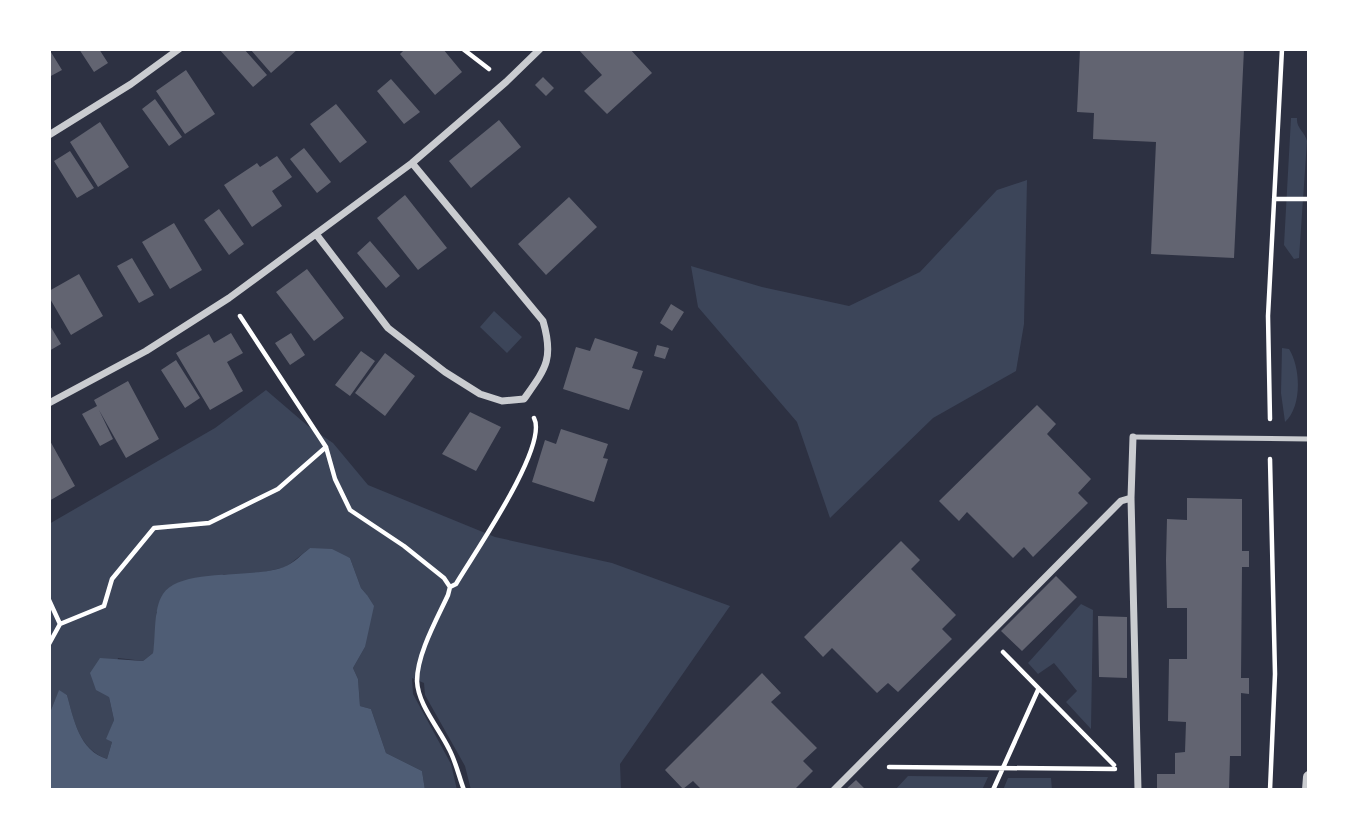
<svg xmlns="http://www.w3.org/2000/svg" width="1358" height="839" viewBox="0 0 1358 839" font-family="'Fira Sans Condensed',sans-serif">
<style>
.green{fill:#3c4559}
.water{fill:#4f5d75}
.building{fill:#626471}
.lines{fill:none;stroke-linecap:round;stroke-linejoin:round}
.path{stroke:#fff;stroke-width:4.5}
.service{stroke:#caccd0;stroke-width:5}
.minor{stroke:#caccd0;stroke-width:7}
.tertiary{stroke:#caccd0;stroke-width:12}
</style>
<rect width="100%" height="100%" fill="#2d3142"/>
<path class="green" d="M1291,118h6c-1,10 8,14 10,23l-8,117 -5,1 -10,-14z
M1027,180l-3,144 -8,47 -83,47 -103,100 -33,-96 -99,-115 -7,-41 71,21 87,19 71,-34 77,-82z
M494,311l28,26 -15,16 -27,-26z
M1282,348l7,1c12,19 13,58 -4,73l-4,-29z
M266,390l42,36 25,17 35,42 127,52 117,26 118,43 -110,158 1,26h-150l-6,-24 -40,-71 -1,-12 -12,-5 1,16 38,70 6,26h-32l-3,-19 -36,-18 -15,-44 -11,-3 -2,-27 -5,-11 12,-21 2,-52 -6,-7 -11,-30 -40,-10 -24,19 -31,7h-31l-68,38 1,17 -4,24 -10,8 -25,-3 -9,39 5,23 -7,19 5,3 -5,17c-28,-10 -33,-38 -40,-64l-8,-4 -10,24v-191l166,-96z
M1081,604l12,6 -2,119 -25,-27 11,-11 -23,-28 -16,11 -10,-11z
M908,776l80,1 -6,13h-87z
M1008,778h43l1,12h-49z"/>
<path class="water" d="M310,548l22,1 18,9 11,30 6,7 7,11 -9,41 -12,21 5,11 2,27 11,3 15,44 36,18 3,19h-376v-75l10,-25 8,5c7,25 12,55 40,64l5,-17 -6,-3 8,-19 -5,-23 -13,-7 -6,-17 10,-15 43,3 10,-8c3,-18 0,-44 10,-59 17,-27 91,-15 121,-27 9,-3 18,-13 26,-19z"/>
<path class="building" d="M49,49l13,21 -13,7z
M79,49h20l9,14 -14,9z
M219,49h25l23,26 -14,12z
M250,49h48l-27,24z
M405,49h38l19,23 -27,23 -35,-41z
M578,49h52l22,24 -45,41 -23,-23 18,-16z
M1080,49h164l-10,209 -83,-4 5,-112 -63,-3 1,-26 -17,-1z
M186,70l29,44 -30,20 -29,-43z
M543,77l11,11 -8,8 -11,-11z
M391,79l29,33 -16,12 -27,-33z
M155,99l27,38 -13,9 -27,-37z
M336,104l31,38 -27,21 -30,-39z
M499,120l22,27 -50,41 -22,-27z
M100,122l29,45 -31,20 -28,-45z
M304,148l27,34 -14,11 -27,-34z
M70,151l24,37 -17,10 -23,-37z
M277,156l15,21 -20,14 10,15 -30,21 -28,-42 33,-22 3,4z
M405,195l42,53 -29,22 -41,-52z
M569,197l28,30 -51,48 -28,-31z
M219,209l25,35 -15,11 -25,-35z
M174,223l28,47 -32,19 -28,-47z
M370,241l30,35 -14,12 -29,-35z
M132,258l22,37 -15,8 -22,-37z
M307,269l37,49 -30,23 -38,-49z
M79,274l24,42 -32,19 -22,-38v-6z
M671,304l13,8 -12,19 -12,-8z
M49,324l12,20 -12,7z
M231,333l12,20 -16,9 16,29 -33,19 -34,-57 33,-19 5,9z
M291,333l14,22 -15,10 -15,-22z
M595,338l43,14 -6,16 11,3 -14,39 -66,-21 13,-42 14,4z
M657,345l12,3 -4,11 -11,-3z
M361,351l14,10 -25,35 -15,-11z
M385,353l30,23 -30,40 -30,-23z
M176,360l24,38 -15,10 -24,-38z
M128,381l31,58 -33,19 -27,-48 14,29 -13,7 -18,-32 15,-8 -3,-6z
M1037,405l19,19 -9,10 44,45 -13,14 10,10 -55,54 -9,-10 -11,11 -46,-46 -8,9 -20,-20z
M470,412l31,15 -25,44 -34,-17z
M561,429l47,15 -5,14 5,1 -14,43 -62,-20 13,-42 11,4z
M49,439l26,47 -26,15z
M1187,498l55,1v52h7v16h-7l-1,111h8v16l-8,-1v63h-11l-1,34h-72v-16h18v-21l10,-1 1,-30 -18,-1 1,-62h18v-51h-20l-1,-48 1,-41 20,1z
M901,541l19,19 -9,9 45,46 -14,14 10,10 -54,53 -10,-9 -11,10 -45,-45 -9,9 -19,-20z
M1056,576l21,21 -55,54 -21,-20z
M1098,616l29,1v61l-28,-1z
M762,673l19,20 -10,9 46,46 -14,13 10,10 -19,19h-92l-9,-9 -10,8 -18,-19z
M856,780l10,10h-21z"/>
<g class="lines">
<path class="path" d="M463,49l26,20
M1274,199h35
M240,316l86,131 9,32 15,31 54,36 40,32 6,9
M1270,419l-2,-103 14,-267
M49,600l11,24 44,-18 8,-27 42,-51 55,-5 69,-34 48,-42
M49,644l11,-20
M1003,652l111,113
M889,767l226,2
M464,790c-5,-13 -8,-28 -15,-41 -10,-21 -31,-44 -32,-68 0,-27 20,-62 31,-86l2,-8 6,-3c17,-29 93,-138 78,-166
M993,790l45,-100
M1270,790l5,-116 -5,-215"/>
<path class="service" d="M1133,437l176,2"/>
<path class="minor" d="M49,135l82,-51 48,-35
M316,234l72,94 57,44 35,22 22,7 22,-2c22,-31 30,-40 19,-78l-131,-158
M49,403l97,-52 83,-53 183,-135 94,-81 34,-33
M1133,437l-2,61 7,292
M834,790l287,-289 10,-3"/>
<path class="tertiary" d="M1308,790l1,-13"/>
</g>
<rect width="1358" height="839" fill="none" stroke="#ffffff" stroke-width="102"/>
</svg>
